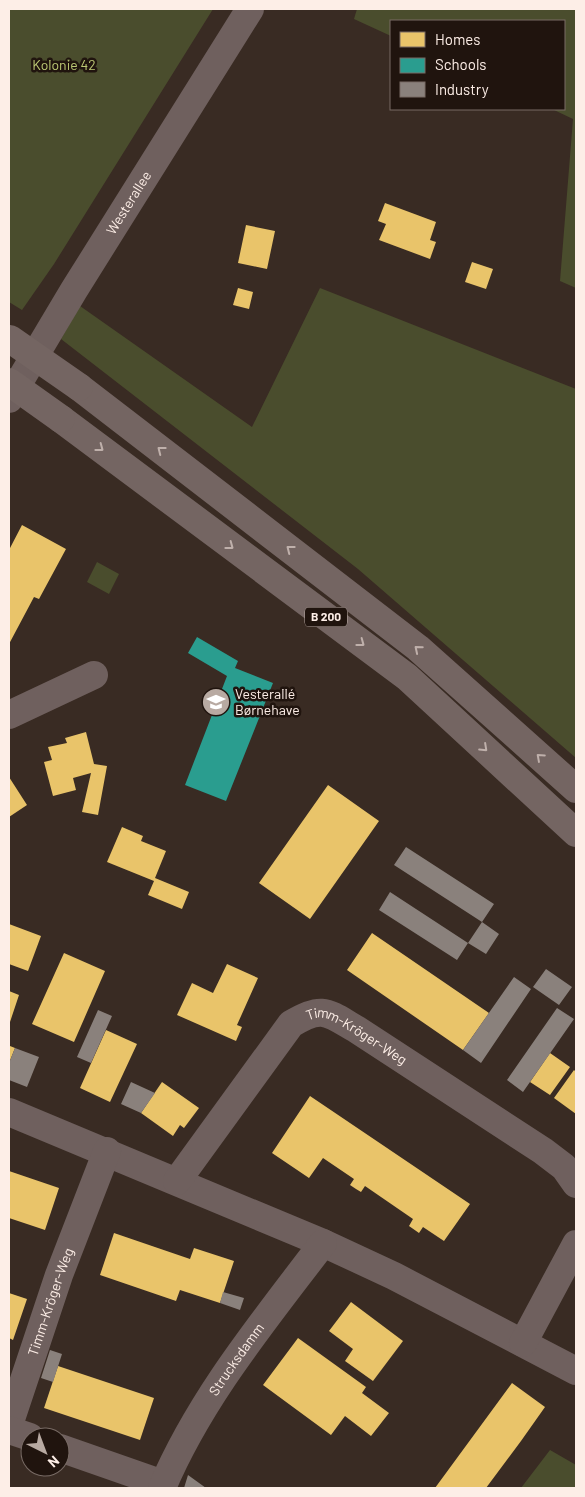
<svg xmlns="http://www.w3.org/2000/svg" width="585" height="1497" viewBox="0 0 585 1497" font-family="Barlow,sans-serif">
<style>
.green{fill:#4a4d2d}
.homes{fill:#e9c46a}
.schools{fill:#2a9d8f}
.industry{fill:#8a817c}
.lines{fill:none;stroke-linecap:round;stroke-linejoin:round}
.minor{stroke:#6f605e;stroke-width:28}
.highway{stroke:#746562;stroke-width:28}
.highway-bridge{stroke:#746562;stroke-width:28}
.oneway{stroke:#bfb0ab}
.labels{text-anchor:middle;stroke-width:5;stroke-linejoin:round;paint-order:stroke}
.shield{fill:#20140e;stroke:#bbada6;stroke-width:1}
.shield-label{font-size:12px;font-weight:bold;fill:#fdeee7}
.park-label{font-size:14px;fill:#bcc874;stroke:#20140e}
.street-label{font-size:14px;fill:#fdeee7;stroke:#20140e}
.poi-label{font-size:14px;fill:#fdeee7;stroke:#20140e;text-anchor:start}
</style>
<rect width="100%" height="100%" fill="#392b23"/>
<path class="green" d="M9,9h204l-159,255 -32,46 -13,-8z
M357,9h219v279l-16,-7 13,-162 -21,-10h12v-88h-173v15l-37,-17z
M320,288l256,101v369l-218,-189 -297,-230 19,-33 172,121z
M97,562l22,12 -10,20 -22,-12z
M550,1450l26,15v23h-55z"/>
<path class="homes" d="M385,203l51,19 -6,18 6,2 -6,17 -51,-19 7,-16 -8,-3z
M246,225l29,6 -8,38 -29,-6z
M472,262l21,7 -7,20 -21,-7z
M238,288l15,4 -4,17 -16,-4z
M22,525l44,24 -27,50 -5,-2 -25,47v-94z
M86,732l8,32 13,2 -9,49 -16,-3 9,-39 -18,5 3,12 -23,6 -9,-34 8,-2 -4,-13 19,-4 -2,-5z
M9,777l18,28 -18,12z
M328,785l51,36 -69,98 -51,-36z
M122,827l21,9 -2,5 25,10 -11,27 34,14 -7,17 -34,-14 6,-14 -47,-19z
M9,924l32,12 -13,35 -19,-7z
M372,933l117,80 -26,37 -116,-80z
M64,953l41,18 -31,71 -42,-18z
M227,964l31,14 -21,47 5,2 -6,14 -59,-26 15,-32 21,10z
M9,991l10,4 -10,30z
M106,1030l31,14 -27,58 -30,-14z
M10,1046l5,2 -6,15v-15z
M550,1053l20,14 -20,28 -20,-13z
M574,1070l2,2v42l-22,-16z
M162,1082l37,26 -15,20 -4,-3 -7,11 -32,-23z
M310,1096l160,108 -26,37 -21,-14 -4,6 -10,-7 4,-7 -48,-33 -4,6 -5,-3 -6,-4 4,-6 -31,-21 -14,20 -37,-25z
M9,1171l50,17 -14,42 -36,-12z
M114,1233l76,26 4,-11 40,13 -14,42 -40,-13 -4,11 -76,-26z
M9,1293l18,6 -14,41 -4,-2z
M351,1302l52,39 -30,40 -28,-20 8,-12 -24,-18z
M298,1338l68,49 -4,6 27,20 -18,23 -26,-20 -14,19 -68,-50z
M58,1366l96,32 -14,42 -96,-32z
M512,1383l33,24 -24,34 -35,47h-51z"/>
<path class="schools" d="M197,637l41,24 -3,7 38,15 -47,118 -41,-16 42,-109 -39,-23z"/>
<path class="industry" d="M406,847l88,57 -12,18 -88,-57z
M390,892l78,51 -11,17 -78,-50z
M482,922l17,12 -13,20 -18,-11z
M546,969l26,18 -13,18 -26,-18z
M514,977l17,12 -50,74 -18,-13z
M557,1008l17,11 -51,73 -16,-12z
M98,1010l14,6 -21,47 -14,-6z
M15,1048l24,9 -12,30 -18,-7v-17z
M131,1082l24,11 -14,20 -20,-9z
M223,1292l21,6 -4,12 -20,-7z
M50,1350l12,4 -9,28 -12,-4z
M188,1475l18,13h-22z"/>
<g class="lines">
<g class="minor">
<path id="s1" d="M9,399l65,-109 176,-281"/>
<path d="M9,715l85,-40"/>
<path d="M9,1112l314,131 71,33 182,95"/>
<path id="s2" d="M177,1181l114,-157c31,-19 36,-12 65,5l187,122 21,16 12,17"/>
<path d="M523,1343l53,-99"/>
<path id="s3" d="M9,1425l50,-150 48,-124"/>
<path d="M9,1430l21,7"/>
<path d="M60,1448l103,36"/>
<path id="s4" d="M162,1488c38,-90 102,-167 161,-245"/>
</g>
<path class="highway" d="M79,387l339,261 158,141
M61,419l346,258 169,156"/>
<path class="highway-bridge" d="M10,339l69,48
M9,382l52,37"/>
</g>
<defs><path id="oneway-chevron" d="M-2-3.5L2.5 0L-2 3.5" fill="none" stroke-width="1.6" stroke-linecap="round" stroke-linejoin="round" transform="scale(1.25)"/></defs>
<g class="oneway">
<use href="#oneway-chevron" transform="translate(100 448) rotate(37)"/>
<use href="#oneway-chevron" transform="translate(161 450) rotate(-142)"/>
<use href="#oneway-chevron" transform="translate(230 546) rotate(37)"/>
<use href="#oneway-chevron" transform="translate(290 549) rotate(-142)"/>
<use href="#oneway-chevron" transform="translate(361 643) rotate(37)"/>
<use href="#oneway-chevron" transform="translate(418 649) rotate(-140)"/>
<use href="#oneway-chevron" transform="translate(484 748) rotate(43)"/>
<use href="#oneway-chevron" transform="translate(540 757) rotate(-138)"/>
</g>
<defs>
<symbol id="school-disc" viewBox="-11 -11 22 22"><circle r="9.5" fill="#b8aaa2" stroke="#20140e"/><path d="M0-5L7-2L0 1L-7-2ZM-4 1L0 2.5L4 1V4Q0 6-4 4Z" fill="#fff"/></symbol>
</defs>
<g fill-rule="evenodd">
<use href="#school-disc" x="200" y="686" width="32" height="32"/>
</g>
<g class="labels">
<rect class="shield" x="305" y="607.5" width="42" height="19" rx="4"/>
<g class="shield-label">
<text x="326" y="621">B 200</text>
</g>
<g class="park-label">
<text x="64" y="70">Kolonie 42</text>
</g>
<g class="street-label">
<text dy="5" stroke="none"><textPath href="#s1" startOffset="230">Westerallee</textPath></text>
<text dy="5" stroke="none"><textPath href="#s2" startOffset="268">Timm-Kröger-Weg</textPath></text>
<text dy="5" stroke="none"><textPath href="#s3" startOffset="130">Timm-Kröger-Weg</textPath></text>
<text dy="5" stroke="none"><textPath href="#s4" startOffset="149">Strucksdamm</textPath></text>
</g>
<g class="poi-label">
<text x="235" y="699">Vesterallé<tspan x="235" dy="16">Børnehave</tspan></text>
</g>
</g>
<rect width="585" height="1497" fill="none" stroke="#fdeee7" stroke-width="20"/>
<rect x="390" y="20" width="175" height="90" fill="#20140e" stroke="#786b65"/>
<rect x="400" y="32" width="25" height="15" fill="#e9c46a" stroke="#786b65"/>
<text x="435" y="45" font-size="15" fill="#fdeee7">Homes</text>
<rect x="400" y="58" width="25" height="15" fill="#2a9d8f" stroke="#786b65"/>
<text x="435" y="70" font-size="15" fill="#fdeee7">Schools</text>
<rect x="400" y="82" width="25" height="15" fill="#8a817c" stroke="#786b65"/>
<text x="435" y="95" font-size="15" fill="#fdeee7">Industry</text>
<g transform="translate(45 1452) rotate(138)"><circle r="24" fill="#20140e" stroke="#786b65"/>
<path d="M0-4L9 19L0 12L-9 19Z" fill="#b8aaa2"/>
<text y="-8" font-size="14" font-weight="bold" text-anchor="middle" fill="#fdeee7">N</text>
</g>
</svg>
